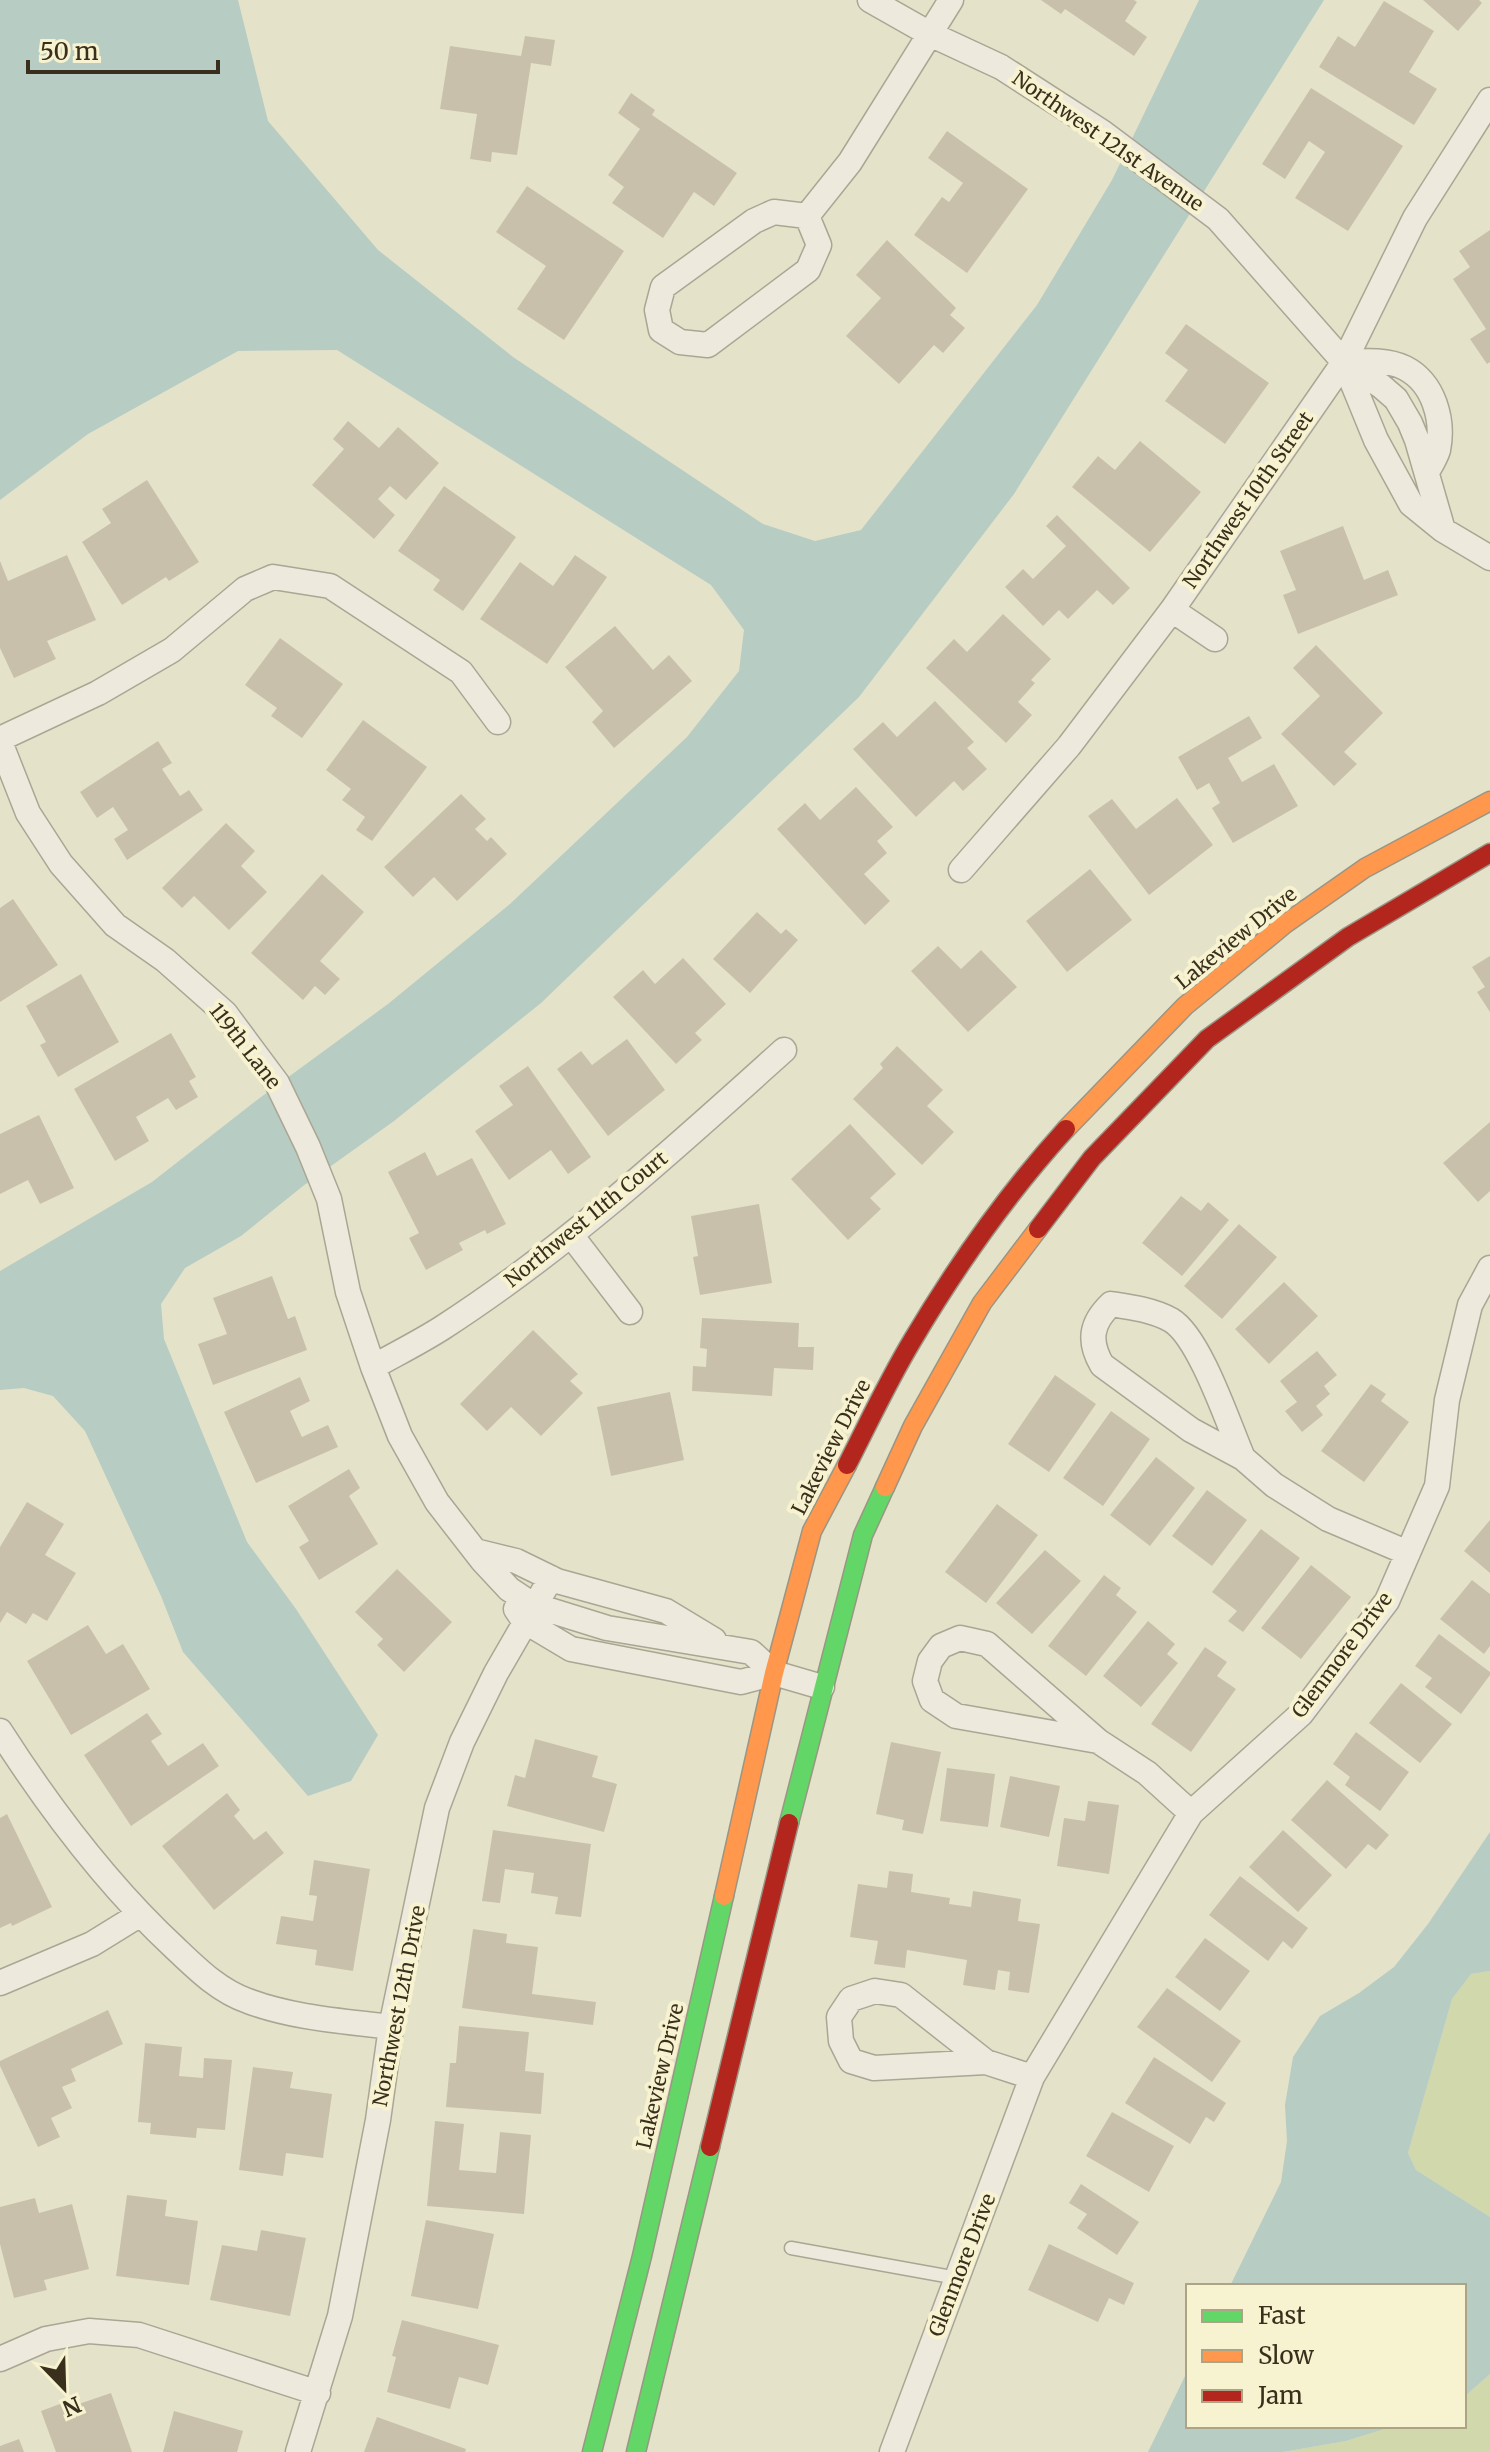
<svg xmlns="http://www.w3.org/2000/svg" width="1490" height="2452" viewBox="0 0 1490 2452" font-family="Merriweather,serif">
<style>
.green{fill:#d0d8ac}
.water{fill:#b7ccc2}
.building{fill:#c9c0ab}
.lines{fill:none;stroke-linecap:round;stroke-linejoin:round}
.lane-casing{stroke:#aaa694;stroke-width:15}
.street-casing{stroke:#aaa694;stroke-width:27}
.fast-casing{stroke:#9a9584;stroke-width:21}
.slow-casing{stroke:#9a9584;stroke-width:21}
.jam-casing{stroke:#9a9584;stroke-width:21}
.lane{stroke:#edeadd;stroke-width:12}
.street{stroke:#edeadd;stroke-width:24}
.fast{stroke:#63d668;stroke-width:18}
.slow{stroke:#ff974d;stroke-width:18}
.jam{stroke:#b3261e;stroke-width:18}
.labels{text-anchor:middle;stroke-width:8;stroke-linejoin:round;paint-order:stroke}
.street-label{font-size:20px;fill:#392f1c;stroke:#f7f2cf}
</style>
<rect width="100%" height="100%" fill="#e5e2ca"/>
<path class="green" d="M1490,1971v246l-74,-47 -8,-17 44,-154 19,-25z
M1490,2374v78h-207l63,-11 48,-15h70v-29z"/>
<path class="water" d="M0,0h238l30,121 110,129 135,107 250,167 52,17 46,-11 176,-225 75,-125 87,-180h125l-310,494 -155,203 -318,306 -147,118 -91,65 -62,50 -56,32 -24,36 3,35 83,203 49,67 82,126 -27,46 -43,15 -125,-144 -22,-56 -76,-165 -32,-35 -29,-8 -24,2v-119l152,-89 105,-82 131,-96 122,-100 177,-167 52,-66 5,-41 -33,-45 -374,-235 -99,1 -150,83 -88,66z
M1490,1832v139l-19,3 -19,25 -44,154 8,17 74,47v157l-26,23v-111h-234l51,-104 6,-41 -2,-36 8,-48 27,-41 39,-23 35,-26 34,-43z
M1188,2370v56h206l-48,15 -63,11h-135z"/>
<path class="building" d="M1041,0h93l3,2 -12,19 22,16 -13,19 -69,-47 -4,5z
M1423,0h56l3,3 -24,28z
M1384,1l50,30 -25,41 28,17 -23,36 -95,-58 19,-31 17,11z
M525,36l30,4 -4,26 -20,-3 -14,92 -25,-3 -1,10 -21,-3 7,-45 -37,-5 10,-63 71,10z
M1311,88l92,58 -55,85 -53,-33 30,-46 -16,-11 -24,38 -23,-15z
M631,93l24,17 -3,5 85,58 -23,33 -20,-14 -31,46 -51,-35 12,-16 -16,-12 32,-46 -22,-16z
M947,131l81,58 -61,84 -53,-38 28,-38 7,5 14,-19 -35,-25z
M527,186l97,65 -60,89 -47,-31 29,-43 -50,-34z
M1490,230v132l-3,2 -17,-25 16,-10 -33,-50 17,-12 -11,-16z
M887,240l69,68 -6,7 15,13 -22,25 -9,-8 -35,39 -53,-48 35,-38 -25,-23z
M1186,324l83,59 -44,61 -60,-43 23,-31 -23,-17z
M348,421l31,27 19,-21 41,36 -33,37 -16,-14 -12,13 17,16 -21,24 -62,-54 32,-36 -11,-10z
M1140,441l61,51 -51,60 -78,-65 26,-31 17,14z
M147,480l52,82 -30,19 -3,-4 -44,28 -40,-63 29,-19 -9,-14z
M444,486l72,51 -53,74 -30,-21 7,-10 -42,-29z
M1057,515l73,73 -17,17 -16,-15 -29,29 -9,-9 -16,16 -38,-39 18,-18 10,10 33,-33 -20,-20z
M1343,526l21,54 24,-10 10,25 -100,39 -15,-39 13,-5 -16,-39z
M67,555l29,65 -49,21 9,18 -42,19 -14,-30v-87l8,20z
M575,555l32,22 -60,87 -67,-45 40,-57 33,24z
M1003,614l48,45 -20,21 4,3 -17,19 14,13 -26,28 -80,-75 28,-29 13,13z
M615,626l38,44 16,-15 23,26 -78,67 -22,-26 11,-11 -38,-44z
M280,638l63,46 -41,54 -31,-22 6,-8 -32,-23z
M1316,645l67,68 -39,39 13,12 -23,22 -53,-52 39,-38 -27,-28z
M935,701l39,41 -7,6 20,21 -24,22 -9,-10 -38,36 -63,-68 30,-27 14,15z
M1249,716l13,22 -34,20 14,24 32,-18 24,42 -65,37 -21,-35 8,-5 -11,-20 -12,7 -19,-33z
M363,720l64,47 -55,74 -16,-11 9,-13 -23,-17 9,-11 -25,-19z
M158,741l14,22 -10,6 18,27 9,-6 14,20 -76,50 -13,-21 14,-9 -15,-23 -16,11 -17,-26z
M856,787l37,40 -16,14 10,12 -23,21 26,27 -25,24 -88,-96 28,-26 15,17z
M461,794l25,25 -11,10 12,12 4,-4 16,17 -50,47 -23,-24 -21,20 -29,-30z
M1177,798l36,47 -64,50 -61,-79 24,-17 24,30z
M226,823l29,28 -14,15 26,26 -38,38 -35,-34 -12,12 -20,-20z
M1090,869l42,51 -65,52 -41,-51z
M322,874l42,38 -44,49 20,18 -15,16 -10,-9 -12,14 -52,-47z
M13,899l45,66 -58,37v-94z
M757,912l24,22 5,-5 12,11 -48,53 -37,-34z
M938,946l23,23 20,-19 36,37 -49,45 -57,-61z
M1490,956v56l-13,-20 8,-5 -13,-20z
M683,958l43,46 -31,29 7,7 -26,24 -63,-67 30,-27 12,14z
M81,974l38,68 -61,35 -18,-32 6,-3 -20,-36z
M171,1033l25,44 -7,4 9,16 -22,13 -8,-12 -32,19 13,24 -34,20 -41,-72z
M627,1039l38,51 -57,46 -51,-67 24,-18 11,14z
M897,1046l46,44 -16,16 27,26 -32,33 -69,-66 30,-31 -3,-4z
M528,1066l63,91 -23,17 -17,-24 -42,30 -34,-49 38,-26 -14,-19z
M39,1115l35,73 -34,16 -12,-24 -28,14v-60z
M1490,1122v69l-12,11 -35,-39z
M850,1124l46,50 -26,24 11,11 -33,31 -57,-61z
M425,1152l12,24 35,-18 34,66 -19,10 -2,-4 -26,13 4,7 -37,20 -17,-32 10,-5 -31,-61z
M1181,1196l20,15 7,-9 21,18 -47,56 -40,-33z
M759,1204l13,79 -72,12 -7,-38 5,-1 -7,-40z
M1239,1224l38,33 -55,62 -38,-33z
M272,1276l16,43 7,-3 12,34 -94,35 -15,-41 29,-10 -14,-36z
M1284,1282l34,34 -49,48 -34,-35z
M702,1318l97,5 -1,24h16l-1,23 -39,-2 -2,28 -80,-5 1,-25 13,1 1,-18 -7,-1z
M533,1330l45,44 -8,7 13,12 -42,43 -30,-29 -24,24 -27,-27z
M1317,1351l20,24 -13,11 6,8 -14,12 7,9 -21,17 -17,-21 12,-9 -17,-21z
M1055,1375l41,29 -47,68 -41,-28z
M300,1377l10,24 -20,10 12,26 26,-12 10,22 -82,36 -32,-71z
M1371,1384l15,10 -5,7 28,21 -45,60 -43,-31z
M670,1392l14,68 -73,16 -14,-69z
M1111,1411l39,28 -47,67 -40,-28z
M1156,1457l39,31 -45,58 -40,-31z
M349,1469l11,19 -11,8 29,48 -59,36 -20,-33 10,-6 -21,-35z
M1207,1490l40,30 -35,46 -40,-30z
M27,1502l37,22 -19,31 31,18 -29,48 -14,-8 -7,11 -19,-12 -7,11v-76z
M997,1504l41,31 -52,68 -41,-31z
M1490,1520v53l-26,-22z
M1261,1529l39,29 -57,74 -15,-11 9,-10 -25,-19z
M1045,1550l36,31 -49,53 -36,-31z
M1311,1565l40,32 -50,62 -40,-31z
M397,1569l55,53 -48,50 -27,-27 6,-6 -28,-27z
M1104,1575l17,13 -5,7 21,17 -51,64 -38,-30z
M1472,1580l18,14v52l-6,8 -44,-35z
M1148,1621l27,23 -8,10 11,9 -37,44 -38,-31z
M88,1625l18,29 17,-10 27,45 -79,46 -44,-74z
M1439,1634l51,38v3l-29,39 -36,-27 7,-9 -17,-12z
M1205,1647l22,15 -10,14 19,13 -45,63 -40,-28z
M1401,1683l51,41 -32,39 -51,-40z
M147,1713l15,21 -11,7 17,25 35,-23 16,23 -88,60 -47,-71z
M1356,1732l53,40 -29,39 -35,-26 5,-8 -17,-13z
M535,1739l63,17 -6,21 25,7 -13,48 -97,-26 8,-31 10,3z
M891,1742l50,10 -18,82 -21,-4 2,-10 -28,-6z
M947,1768l48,6 -7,53 -48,-6z
M1010,1776l50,10 -11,51 -49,-10z
M1327,1780l62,55 -13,15 -8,-6 -22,25 -55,-49z
M227,1793l13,17 -6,6 20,24 12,-9 18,22 -70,57 -52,-64z
M1088,1801l31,4 -10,69 -52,-8 7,-48 21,3z
M7,1814l45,93 -40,19 -1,-3 -11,5v-110z
M493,1830l98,14 -10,73 -26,-3 3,-17 -27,-4 3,-20 -29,-4 -5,34 -18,-2z
M1283,1830l49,45 -34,37 -49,-45z
M314,1860l56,9 -17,102 -38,-6 2,-15 -41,-6 5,-28 32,5 4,-25 -8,-1z
M889,1871l24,3 -2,18 39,6 -1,6 22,3 2,-16 48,8 -3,22 22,3 -11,69 -21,-3 2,-18 -12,-2 -3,20 -32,-5 4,-25 -60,-10 -2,18 -31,-4 4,-23 -28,-4 8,-53 29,4z
M1240,1876l68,52 -16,21 -9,-8 -15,20 -59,-46z
M473,1929l34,5 -1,9 32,4 -6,47 64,8 -3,23 -131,-17z
M1205,1938l45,33 -30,40 -45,-34z
M1167,1988l74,53 -29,41 -75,-55z
M108,2010l15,34 -52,25 5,12 -14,6 10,21 -21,10 9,19 -22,10 -38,-81v-5z
M459,2026l70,6 -4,39 19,2 -3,41 -95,-7 4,-44h6z
M145,2043l37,4 -3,29 24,2 1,-20 28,2 -7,70 -28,-2 -1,10 -46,-4 1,-11 -13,-1z
M1154,2057l72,46 -12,19 -8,-5 -16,27 -65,-41z
M253,2067l40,5 -3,16 42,6 -9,64 -37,-5 -3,23 -44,-6z
M1112,2112l62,34 -25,46 -63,-36z
M435,2121l29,3 -5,46 37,3 4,-41 31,3 -7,79 -97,-8z
M1081,2184l58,38 -22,33 -40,-27 10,-14 -18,-11z
M127,2195l40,5 -2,16 33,5 -9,64 -73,-9z
M35,2198l4,15 33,-9 17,65 -45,11 3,10 -33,8 -14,-54v-37z
M426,2220l68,14 -16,75 -67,-13z
M261,2230l45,8 -16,78 -80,-16 12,-55 35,6z
M1049,2244l85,39 -10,22 -15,-7 -11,24 -70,-32z
M402,2320l97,25 -11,40 -29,-8 -9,32 -63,-17 9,-35 -4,-1z
M111,2393l21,59h-76l-15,-41 27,-10 2,6z
M174,2411l69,20 -6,21h-74z
M377,2417l89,32 -1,3h-101z
M19,2439l5,13h-24v-6z"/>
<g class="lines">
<defs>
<path id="lane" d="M791,2248l166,30"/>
<path id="street" d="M870,0l60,34 71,33 101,65 116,87 126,143 37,24 15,13 14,24 7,17 26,90
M774,212l33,4 12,29 -11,25 -100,75 -28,-3 -19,-12 -4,-20 6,-23 91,-66z
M807,216l43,-54 101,-162
M1344,362l32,78 35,64 32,26 47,28
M1344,362c20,-1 43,-3 61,6 29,15 39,52 33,82 -2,7 -7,15 -11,22
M1172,610l43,29
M0,739l98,-46 74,-43 73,-61 28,-12 57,9 131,86 37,50
M0,742l28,71 33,51 54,61 50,35 60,53 52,70 31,64 21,52 19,93 25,75 27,69 37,66 45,58 27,29 24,16 74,23 144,24 23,21 48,14
M961,870l108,-124 103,-136 172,-248 71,-144 75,-118
M571,1235l59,77
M373,1367c23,-13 47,-25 69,-39 124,-80 233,-180 342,-278
M1243,1458c-14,-32 -43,-121 -72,-138 -18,-10 -40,-13 -60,-16 -20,19 -23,37 -9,61l89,65 52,28 31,27 54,34 80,34
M475,1551l41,10 41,20 109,30 48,29
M516,1609l8,12 47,28 170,33 33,-9
M0,1731c50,78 107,154 175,217 22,21 44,43 73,53 45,17 95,20 143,26
M1098,1741l-111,-97 -27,-6 -19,8 -11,15 -5,20 7,19 24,16 142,25 49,32 44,40
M0,1983l92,-39 47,-29
M986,2062l-85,-67 -26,-4 -24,8 -12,18 2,24 10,20 23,7 112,-6 46,15
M0,2359l46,-20 43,-8 50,4 179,58
M298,2452l42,-136 38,-196 13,-93 46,-219 25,-66 34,-69 55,-95
M892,2452l140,-375 159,-264 110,-99 86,-113 50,-115 10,-86 23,-95 20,-37"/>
<path id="fast" d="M789,1823l74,-288 22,-48
M592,2452l50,-196 82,-360
M636,2452l74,-305"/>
<path id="slow" d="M1066,1129l119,-123 100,-82 80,-56 125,-67
M885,1487l28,-61 69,-123 56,-74
M724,1896l50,-223 38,-142 35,-66"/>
<path id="jam" d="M1038,1229l54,-71 115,-119 141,-102 142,-84
M847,1465c21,-41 41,-84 65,-124 45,-76 95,-147 154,-212
M710,2147l79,-324"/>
</defs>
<use href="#lane" class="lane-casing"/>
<use href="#street" class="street-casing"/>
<use href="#fast" class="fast-casing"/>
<use href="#slow" class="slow-casing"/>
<use href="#jam" class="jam-casing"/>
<use href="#lane" class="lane"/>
<use href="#street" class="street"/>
<use href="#fast" class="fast"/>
<use href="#slow" class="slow"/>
<use href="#jam" class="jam"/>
</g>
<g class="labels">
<g class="street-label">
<text transform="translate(1108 141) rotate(35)" y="7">Northwest 121st Avenue</text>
<text transform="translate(1248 500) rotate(-55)" y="7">Northwest 10th Street</text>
<text transform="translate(1236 938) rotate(-39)" y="7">Lakeview Drive</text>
<text transform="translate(245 1046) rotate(52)" y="7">119th Lane</text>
<text transform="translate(586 1219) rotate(-39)" y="7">Northwest 11th Court</text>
<text transform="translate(831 1447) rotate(-63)" y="7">Lakeview Drive</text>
<text transform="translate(1342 1655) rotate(-53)" y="7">Glenmore Drive</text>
<text transform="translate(399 2006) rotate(-79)" y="7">Northwest 12th Drive</text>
<text transform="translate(660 2076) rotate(-77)" y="7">Lakeview Drive</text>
<text transform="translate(962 2265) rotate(-69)" y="7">Glenmore Drive</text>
</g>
</g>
<rect x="1186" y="2284" width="280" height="144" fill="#f7f2cf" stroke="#aba487" stroke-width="2"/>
<rect x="1202" y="2310" width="40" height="12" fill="#63d668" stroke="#aba487" stroke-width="2"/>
<text x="1258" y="2324" font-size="24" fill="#392f1c">Fast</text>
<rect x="1202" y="2350" width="40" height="12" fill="#ff974d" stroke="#aba487" stroke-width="2"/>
<text x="1258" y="2364" font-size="24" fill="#392f1c">Slow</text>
<rect x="1202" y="2390" width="40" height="12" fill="#b3261e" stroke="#aba487" stroke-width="2"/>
<text x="1258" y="2404" font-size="24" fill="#392f1c">Jam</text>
<g transform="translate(64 2388) rotate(157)" stroke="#f7f2cf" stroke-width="6" paint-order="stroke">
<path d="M0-6L14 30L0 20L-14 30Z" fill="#392f1c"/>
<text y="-12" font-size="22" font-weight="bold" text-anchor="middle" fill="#392f1c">N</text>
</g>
<path d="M28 60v12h190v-12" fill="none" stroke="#392f1c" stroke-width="4"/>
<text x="40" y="60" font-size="24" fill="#392f1c" stroke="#f7f2cf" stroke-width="6" paint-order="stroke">50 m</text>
</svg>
